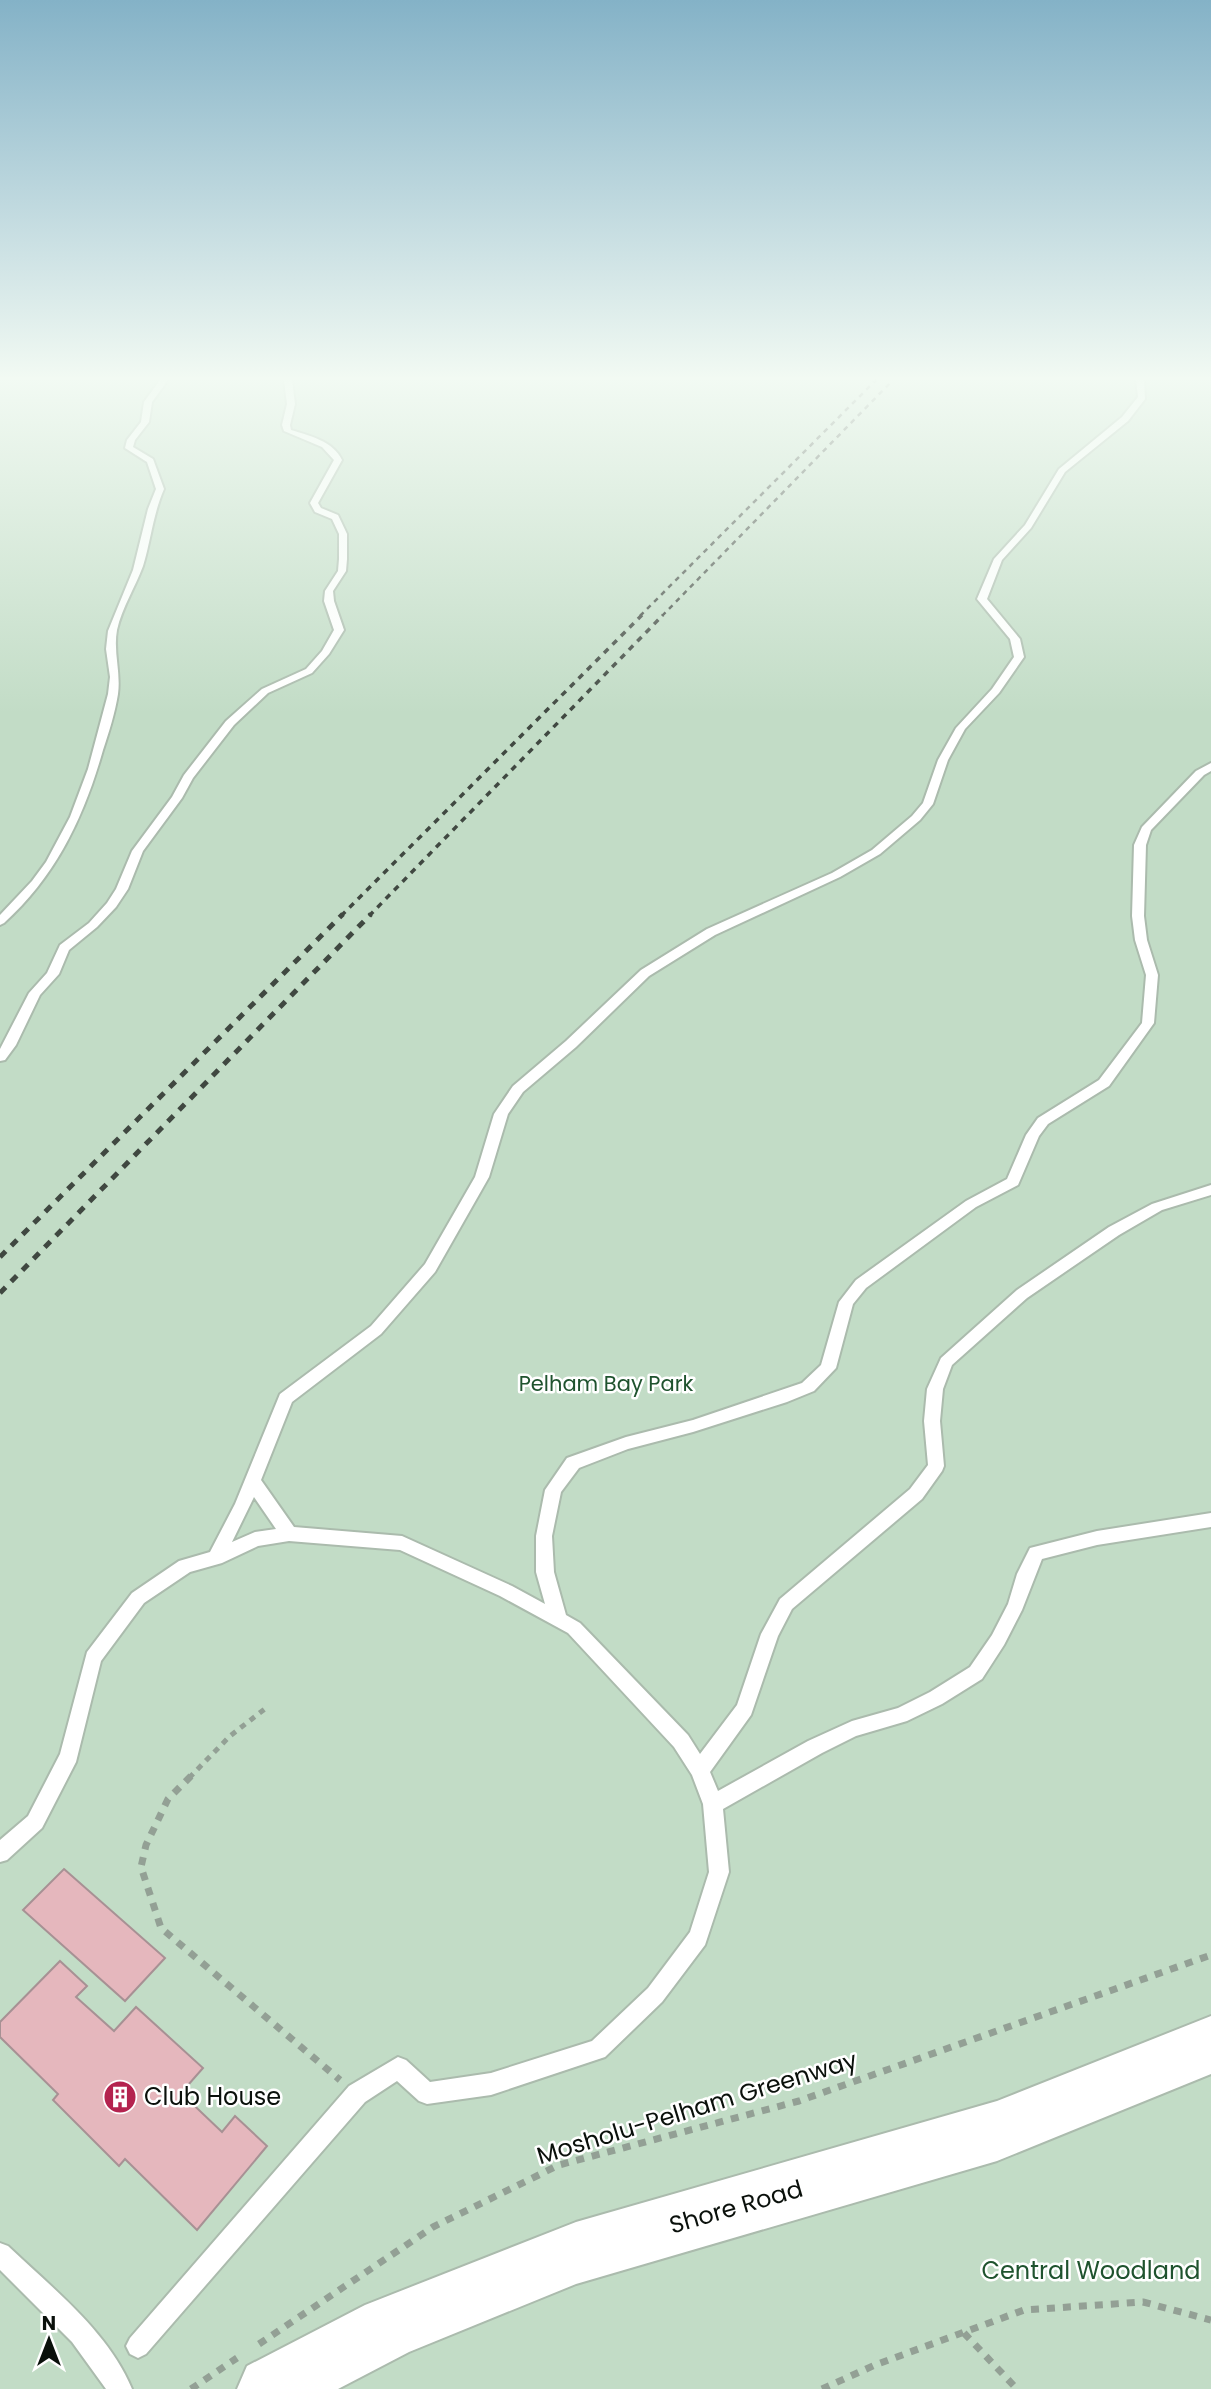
<svg xmlns="http://www.w3.org/2000/svg" width="1211" height="2389" viewBox="0 0 1211 2389" font-family="Poppins,sans-serif">
<style>
.green{fill:#c2dcc6}
.building{fill:#e5b7bd;stroke:#a79194;stroke-width:2}
.lines{fill:none;stroke-linecap:round;stroke-linejoin:round}
.lane-casing{stroke:#abbbad;stroke-width:4}
.secondary-casing{stroke:#abbbad;stroke-width:4}
.path-far1{stroke:#93a095;stroke-width:5;stroke-dasharray:6 6;stroke-linecap:butt}
.path{stroke:#93a095;stroke-width:7;stroke-dasharray:8 8;stroke-linecap:butt}
.lane{fill:#fff;fill-rule:evenodd}
.secondary{fill:#fff;fill-rule:evenodd}
.rail-far2{stroke:#404841;stroke-width:2.5;stroke-dasharray:5 5;stroke-linecap:butt}
.rail-far1{stroke:#404841;stroke-width:3.5;stroke-dasharray:6 6;stroke-linecap:butt}
.rail{stroke:#404841;stroke-width:5;stroke-dasharray:8 8;stroke-linecap:butt}
.labels{text-anchor:middle;stroke-width:5;stroke-linejoin:round;paint-order:stroke}
.park-label{font-size:21px;fill:#1f532e;stroke:#fff}
.near-poi-label{font-size:24px;fill:#0a100b;stroke:#fff;text-anchor:start}
.near-street-label{font-size:24px;fill:#0a100b;stroke:#fff}
.near-park-label{font-size:24px;fill:#1f532e;stroke:#fff}
</style>
<rect width="100%" height="100%" fill="#e2f3e5"/>
<path class="green" d="M0,380h1211v2009h-1211z"/>
<path class="building" d="M64,1869l101,89 -40,43 -102,-91z
M60,1961l27,25 -11,11 38,34 22,-24 67,61 -22,25 41,39 13,-16 32,30 -70,84 -72,-71 -6,7 -66,-66 5,-6 -58,-57v-15z"/>
<g class="lines">
<defs>
<path id="lane" d="M160,380h8l-16,22 -3,20 -14,18 -2,7 20,12 11,30c-11,25 -13,51 -21,77 -8,22 -21,41 -26,64 -4,22 4,42 1,64 -3,19 -9,38 -15,56 -19,67 -47,126 -99,173l-4,2v-10l32,-34 14,-19 24,-45 18,-48 20,-75 2,-17 -4,-28 2,-18 25,-61 15,-61 8,-20 -9,-27 -22,-14 2,-8 14,-18 3,-20z
M284,380h8l3,24 -5,21 1,5c19,6 42,11 51,30l-24,43 3,5 17,7 9,19v25l-1,12 -13,20 1,10 10,29 -15,24 -17,19 -44,20 -34,32 -41,53 -11,20 -39,53 -15,38 -12,18 -19,20 -28,23 -10,24 -19,21 -24,50 -11,15 -5,1v-12l29,-56 18,-20 13,-28 29,-22 18,-20 9,-14 16,-38 40,-54 12,-22 42,-54 36,-32 44,-20 16,-18 12,-21 -10,-29 1,-10 13,-20 1,-12v-25l-7,-15 -17,-7 -5,-9 24,-43 -12,-13 -38,-16 -2,-6 5,-21z
M1136,380h8l1,19 -17,22 -63,51 -34,56 -29,32 -15,39 33,40 4,18 -25,36 -34,36 -17,31 -15,44 -13,16 -40,34 -40,23 -125,58 -66,41 -73,71 -53,45 -15,22 -19,63 -54,95 -54,62 -89,68 -31,78 33,47 108,9 110,50 33,18 -9,-32v-36l9,-46 22,-32 59,-21 67,-17 109,-37 19,-18 18,-63 17,-22 110,-79 41,-22 19,-44 12,-17 61,-38 43,-57 4,-48 -11,-35 -3,-24 2,-71 8,-18 54,-56 15,-8v8l-7,4 -53,55 -5,15 -2,71 3,24 11,35 -4,48 -45,63 -61,38 -9,12 -21,49 -42,22 -110,81 -13,16 -17,64 -22,23 -27,11 -94,30 -65,17 -49,19 -18,24 -9,44 2,36 12,43 14,8 108,112 12,19 37,-49 24,-71 19,-35 130,-110 18,-24 -4,-44 3,-32 14,-31 76,-68 92,-63 43,-23 59,-19v10l-49,15 -43,25 -92,63 -75,67 -9,24 -3,32 4,45 -2,5 -20,28 -130,110 -14,27 -27,79 -41,57 8,19 90,-50 44,-20 46,-13 32,-16 40,-25 22,-32 16,-31 9,-30 13,-26 67,-17 114,-18v14l-114,18 -55,14 -20,51 -18,35 -22,34 -40,25 -35,17 -51,15 -34,17 -99,56 6,63 -24,73 -43,57 -57,55 -114,38 -64,9 -8,-3 -22,-20 -32,21 -219,252 -8,4 -8,-4 -4,-8 4,-8 219,-252 49,-29 8,3 24,22 61,-9 101,-32 56,-53 42,-56 19,-60 -6,-68 -11,-29 -18,-28 -106,-114 -68,-37 -100,-46 -111,-9 -31,5 -36,17 -32,9 -46,31 -43,58 -25,101 -34,66 -35,32 -7,2v-22l28,-24 32,-62 27,-102 45,-59 47,-32 31,-9 25,-48 45,-110 91,-68 54,-62 50,-87 19,-63 19,-28 53,-45 75,-71 66,-41 125,-56 40,-23 40,-34 11,-13 15,-43 18,-32 36,-39 22,-32 -4,-18 -33,-40 17,-40 31,-34 34,-56 63,-52 16,-20zM254,1497l22,32 -21,3 -23,10z
M0,2243l8,3c44,42 100,85 124,143h-26l-34,-47 -72,-72z"/>
<path id="secondary" d="M1211,2016v58l-214,87 -421,123 -167,68 -71,37h-101l10,-23 118,-61 211,-83 421,-121z"/>
</defs>
<use href="#lane" class="lane-casing"/>
<use href="#secondary" class="secondary-casing"/>
<path class="path-far1" d="M189,1778l41,-42 36,-28"/>
<path class="path" d="M191,1776l-23,23 -22,46 -5,22 20,61 179,152
M964,2333l53,56
M259,2344l174,-117 126,-62 240,-64 412,-146
M191,2389l46,-31
M822,2389l53,-24 149,-55 119,-8 68,18"/>
<use href="#lane" class="lane"/>
<use href="#secondary" class="secondary"/>
<path class="rail-far2" d="M640,616l236,-236
M662,616l231,-236"/>
<path class="rail-far1" d="M341,916l301,-301
M369,916l294,-301"/>
<path class="rail" d="M0,1257l343,-343
M0,1293l371,-379"/>
</g>
<linearGradient id="sky" x2="0" y2="1"><stop stop-color="#84b2c7"/><stop offset="0.53" stop-color="#f2faf3"/><stop offset="1" stop-color="#f2faf3" stop-opacity="0"/></linearGradient>
<rect width="1211" height="714" fill="url(#sky)"/>
<defs>
<symbol id="building-disc" viewBox="-11 -11 22 22"><circle r="9.5" fill="#b4234f" stroke="#fff"/><path d="M-4-6H4V6H1V3H-1V6H-4ZM-2.5-4.3h1.7v1.8h-1.7ZM.8-4.3h1.7v1.8H.8ZM-2.5-1h1.7V.8h-1.7ZM.8-1h1.7V.8H.8Z" fill="#fff"/></symbol>
</defs>
<g fill-rule="evenodd">
<use href="#building-disc" x="101" y="2078" width="38" height="38"/>
</g>
<g class="labels">
<g class="park-label">
<text x="606" y="1391">Pelham Bay Park</text>
</g>
<g class="near-poi-label">
<text x="144" y="2105">Club House</text>
</g>
<g class="near-street-label">
<text transform="translate(697 2108) rotate(-17)" y="8">Mosholu-Pelham Greenway</text>
<text transform="translate(736 2207) rotate(-16)" y="8">Shore Road</text>
</g>
<g class="near-park-label">
<text x="1091" y="2279">Central Woodland</text>
</g>
</g>
<g transform="translate(49 2340)" stroke="#ffffff" stroke-width="5" paint-order="stroke">
<path d="M0-5L12 26L0 18L-12 26Z" fill="#0a100b"/>
<text y="-10" font-size="19" font-weight="bold" text-anchor="middle" fill="#0a100b">N</text>
</g>
</svg>
